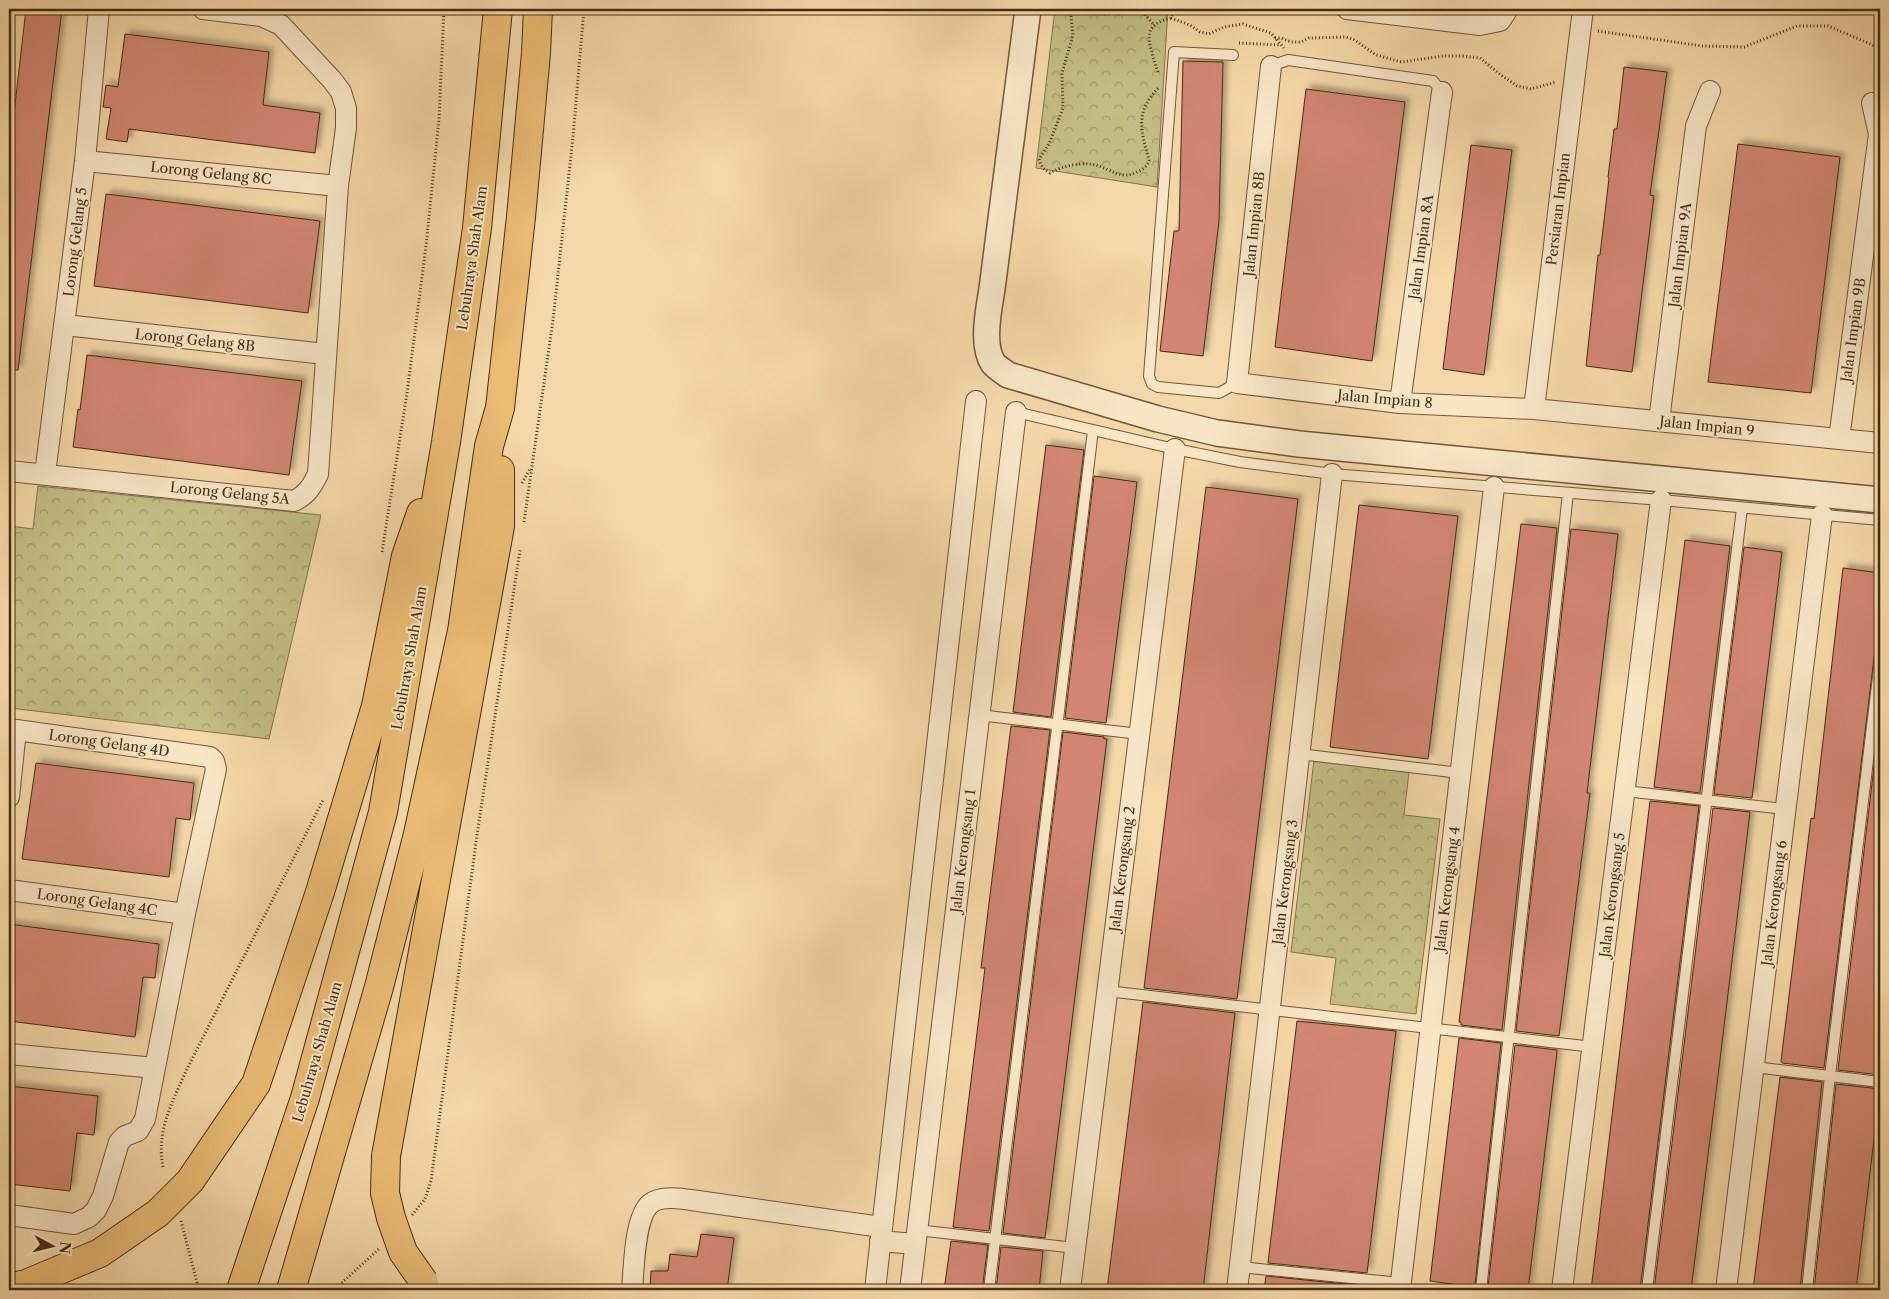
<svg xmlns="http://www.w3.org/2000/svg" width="1889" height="1299" viewBox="0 0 1889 1299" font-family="'Libre Caslon Text',serif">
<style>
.park{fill:url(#park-crowns);stroke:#84744a}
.building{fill:#d28673;stroke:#462c11;filter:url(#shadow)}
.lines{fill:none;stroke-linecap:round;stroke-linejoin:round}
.service-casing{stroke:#725737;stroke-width:12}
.minor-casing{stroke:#725737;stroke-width:22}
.tertiary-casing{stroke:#725737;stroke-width:28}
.motorway-casing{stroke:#462c11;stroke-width:30}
.path{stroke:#462c11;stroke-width:3;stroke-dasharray:1 2.5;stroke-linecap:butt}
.service{stroke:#f8e6c7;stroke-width:10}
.minor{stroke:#f8e6c7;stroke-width:20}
.tertiary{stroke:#f8e6c7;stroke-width:25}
.motorway{stroke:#eabc74;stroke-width:28}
.motorway-bridge-casing{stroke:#462c11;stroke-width:30;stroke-linecap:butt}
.motorway-bridge{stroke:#eabc74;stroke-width:28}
.labels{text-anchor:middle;stroke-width:4;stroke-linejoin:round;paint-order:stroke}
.street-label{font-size:14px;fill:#462c11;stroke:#f8e6c7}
</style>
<defs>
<pattern id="park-crowns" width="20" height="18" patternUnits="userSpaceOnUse" patternTransform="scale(1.25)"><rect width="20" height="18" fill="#c2bd84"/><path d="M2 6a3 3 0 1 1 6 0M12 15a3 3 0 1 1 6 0" fill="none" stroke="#9f9a6b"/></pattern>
<filter id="shadow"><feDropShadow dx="4.5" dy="-4.5" stdDeviation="2.5" flood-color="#0004"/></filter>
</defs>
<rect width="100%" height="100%" fill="#f5d8a9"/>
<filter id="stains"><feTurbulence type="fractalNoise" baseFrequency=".004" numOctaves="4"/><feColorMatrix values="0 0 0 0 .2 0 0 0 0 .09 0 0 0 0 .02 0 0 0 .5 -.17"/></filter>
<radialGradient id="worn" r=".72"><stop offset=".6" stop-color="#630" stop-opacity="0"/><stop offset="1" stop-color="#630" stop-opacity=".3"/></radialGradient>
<path class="park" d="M1055,9h113l-11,178 -121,-19z
M38,486l283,29 -52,224 -259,-31 4,-39 -5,-1v-142l24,3z
M1314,760l95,12 -5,43 36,4 -24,195 -86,-10 6,-46 -45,-6z"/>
<path class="building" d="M26,9h36l-44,361h-9v-213z
M125,34l144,18 -6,53 57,8 -5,40 -186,-24 -2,13 -21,-3 5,-31 -8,-1 3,-22 12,2z
M1183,61l40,1 -4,159 -16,135 -43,-5 14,-120h5z
M1624,67l43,5 -17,123 4,1 -22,176 -46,-6 12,-111h2l9,-77 -1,-1 6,-48h3z
M1306,89l99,13 -33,259 -97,-14z
M1738,144l102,13 -29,236 -103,-11z
M1471,145l41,5 -28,225 -41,-6z
M106,194l214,27 -12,92 -214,-27z
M87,355l215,26 -13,94 -216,-28 5,-38 2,1z
M1046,445l38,5 -33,267 -38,-5z
M1094,476l43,6 -31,241 -41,-5z
M1206,487l92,12 -61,500 -93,-11z
M1359,505l99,11 -30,243 -98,-12z
M1521,524l36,4 -55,502 -41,-5v-3h-2z
M1571,529l47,5 -31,259h3l-31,243 -43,-5z
M1685,540l45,6 -30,247 -46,-6z
M1744,547l38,5 -30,246 -38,-4z
M1843,568l37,5v36l-56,459 -42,-5 -1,-2 30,-243 3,1z
M1880,716v359l-42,-5z
M1011,726l39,4 -61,501 -36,-4 32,-259h-4z
M1063,732l41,5v2h3l-62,499 -42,-5z
M36,763l158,20 -4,37 -14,-2 -7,59 -147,-18z
M1650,801l49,5 -59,484h-49z
M1713,808l37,4 -31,256 -28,222h-37z
M9,924l150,20 -4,34 -12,-1 -8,60 -126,-16z
M1143,1002l92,11 -32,277h-96z
M1297,1021l99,10 -29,242 -99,-10z
M1459,1038l42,5 -26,242h-3v2l-42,-6z
M1515,1045l42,5v2l-29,238 -40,-3z
M1780,1077l42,5 -22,208h-47z
M1836,1084l44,5 -24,201h-42z
M9,1086l89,10 -4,39 -17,-2 -7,58 -61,-7z
M701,1234l33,4 -7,52h-77l1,-19h17l2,-17 27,3z
M951,1241l37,4 -6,45h-38z
M1001,1247l42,4 -4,39h-43z
M1266,1276l99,10v4h-101z"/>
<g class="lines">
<defs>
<path id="service" d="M1233,55l-59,-3 -25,324 3,8 6,3 61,6 18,-10
M1271,66l17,-6 145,21 9,11
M1016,412l159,37 65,13 92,12 329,26 219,20
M979,715l160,19
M1299,754l161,19
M1625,791l160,18
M1107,991l486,56
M1754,1067l126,15
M917,1230l158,18
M1240,1267l161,16
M989,1290l104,-860
M1481,1290l87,-797
M1647,1290l95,-782
M1807,1290l23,-214 50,-416"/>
<path id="minor" d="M1347,9l133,16 20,-4 8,-12
M1271,66l-34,317 163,20 134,6 346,34
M85,161l253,25
M65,325l260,29
M1400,403l42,-311
M1534,409l49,-400
M1659,421l37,-295 14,-35
M1839,439l40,-305 -7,-31
M9,471l285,30c13,-6 18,-15 24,-27l20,-288 8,-58v-20l-5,-16 -8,-11 -52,-56 -20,-9 -58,-7
M45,474l40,-313 14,-152
M9,729l201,28 4,4 2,8 -31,145 -40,205 -7,12 -13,5 -6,6 -16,54 -7,14 -7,7 -15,7 -65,-9
M9,797l7,-67
M9,890l176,24
M9,1054l146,14
M880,1241l35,3
M632,1290c2,-20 2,-72 18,-86 9,-8 29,-6 41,-4l190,27
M875,1290l101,-889
M910,1290l106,-878
M1070,1290l105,-841
M1237,1290l95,-816
M1400,1290l94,-803
M1562,1290l99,-790
M1726,1290l96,-775"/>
<path id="tertiary" d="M1028,9l-36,280c-3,19 -11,56 1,74 3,4 11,9 15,12l150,44 59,14 82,11 581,56"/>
<path id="motorway" d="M386,1156l114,-630v-56
M9,1288l17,-4 74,-31 58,-40 32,-32 66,-97 64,-192 56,-186 30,-150 15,-43
M241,1290l64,-192 78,-286 63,-370 31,-214 21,-219
M291,1290l88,-303 39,-153 44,-203 27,-185 11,-38 21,-191 15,-164 2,-44"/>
</defs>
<use href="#service" class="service-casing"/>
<use href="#minor" class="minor-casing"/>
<use href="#tertiary" class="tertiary-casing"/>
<use href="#motorway" class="motorway-casing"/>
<path class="path" d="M1070,9l3,26 -11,38 1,35 -14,36 -10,15c2,7 5,11 11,14 12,-7 28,-10 41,-9 19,3 29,18 48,7 5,-2 9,-6 10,-11 -5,-19 -13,-40 -1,-59 3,-5 7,-9 10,-13
M1084,9c8,3 15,6 24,5 10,-1 25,-7 35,-1 4,3 8,9 11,12
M1171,18l19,7 10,7 9,2 15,-7 19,-3 28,9 13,15
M1598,31l104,15 42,1 53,-21h31l52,22
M1275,38h6l10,4h10l8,-4 36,-1 8,2 23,16 26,7 41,-6h19l18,2 21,17 16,11 14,3 25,-7
M1239,43l41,2
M1158,72c-3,-7 -5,-15 -7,-23 -5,-19 0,-26 20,-31l4,-9
M522,483l8,-14
M524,522l29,-202 20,-183 11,-128
M382,552l25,-159 19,-147 13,-127 5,-110
M163,1167c-7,-36 9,-64 23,-96l137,-271
M412,1215l13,-16 6,-18 45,-339 44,-292
M181,1221l18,69
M334,1290l46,-42"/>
<use href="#service" class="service"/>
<use href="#minor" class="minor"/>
<use href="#tertiary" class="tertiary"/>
<use href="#motorway" class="motorway"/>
<defs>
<path id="motorway-bridge" d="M386,1156l-1,37 6,25 12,34 21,30"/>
</defs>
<use href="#motorway-bridge" class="motorway-bridge-casing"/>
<use href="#motorway-bridge" class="motorway-bridge"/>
</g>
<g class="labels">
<g class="street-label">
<text transform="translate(211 173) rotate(6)" y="5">Lorong Gelang 8C</text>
<text transform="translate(1558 209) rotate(-83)" y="5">Persiaran Impian</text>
<text transform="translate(1254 224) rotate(-84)" y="5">Jalan Impian 8B</text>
<text transform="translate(75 242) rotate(-83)" y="5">Lorong Gelang 5</text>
<text transform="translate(1421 247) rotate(-82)" y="5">Jalan Impian 8A</text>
<text transform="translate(1680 255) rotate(-83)" y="5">Jalan Impian 9A</text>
<text transform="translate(472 258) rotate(-82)" y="5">Lebuhraya Shah Alam</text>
<text transform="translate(1853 330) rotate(-82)" y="5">Jalan Impian 9B</text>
<text transform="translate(195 340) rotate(6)" y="5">Lorong Gelang 8B</text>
<text transform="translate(1385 399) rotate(5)" y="5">Jalan Impian 8</text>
<text transform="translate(1707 426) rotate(6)" y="5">Jalan Impian 9</text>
<text transform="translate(230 493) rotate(6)" y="5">Lorong Gelang 5A</text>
<text transform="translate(409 658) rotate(-80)" y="5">Lebuhraya Shah Alam</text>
<text transform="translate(109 743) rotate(8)" y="5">Lorong Gelang 4D</text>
<text transform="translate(963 851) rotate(-83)" y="5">Jalan Kerongsang 1</text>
<text transform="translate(1122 869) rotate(-83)" y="5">Jalan Kerongsang 2</text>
<text transform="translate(1285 882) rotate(-83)" y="5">Jalan Kerongsang 3</text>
<text transform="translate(1447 889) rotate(-83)" y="5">Jalan Kerongsang 4</text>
<text transform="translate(1612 895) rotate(-83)" y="5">Jalan Kerongsang 5</text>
<text transform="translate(97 902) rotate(8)" y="5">Lorong Gelang 4C</text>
<text transform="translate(1774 903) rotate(-83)" y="5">Jalan Kerongsang 6</text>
<text transform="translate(317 1052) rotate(-74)" y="5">Lebuhraya Shah Alam</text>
</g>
</g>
<rect width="1889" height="1299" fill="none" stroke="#f5d8a9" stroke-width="30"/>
<rect x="10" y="10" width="1869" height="1279" fill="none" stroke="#462c11" stroke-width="2.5"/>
<rect x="15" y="15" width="1859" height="1269" fill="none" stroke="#462c11"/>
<g transform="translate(52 1246) rotate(97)" stroke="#f8e6c7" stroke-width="4" paint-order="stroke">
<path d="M0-4L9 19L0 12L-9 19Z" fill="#462c11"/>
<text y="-8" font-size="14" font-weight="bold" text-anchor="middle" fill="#462c11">N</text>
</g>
<rect width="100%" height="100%" filter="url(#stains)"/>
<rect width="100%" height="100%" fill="url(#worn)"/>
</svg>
